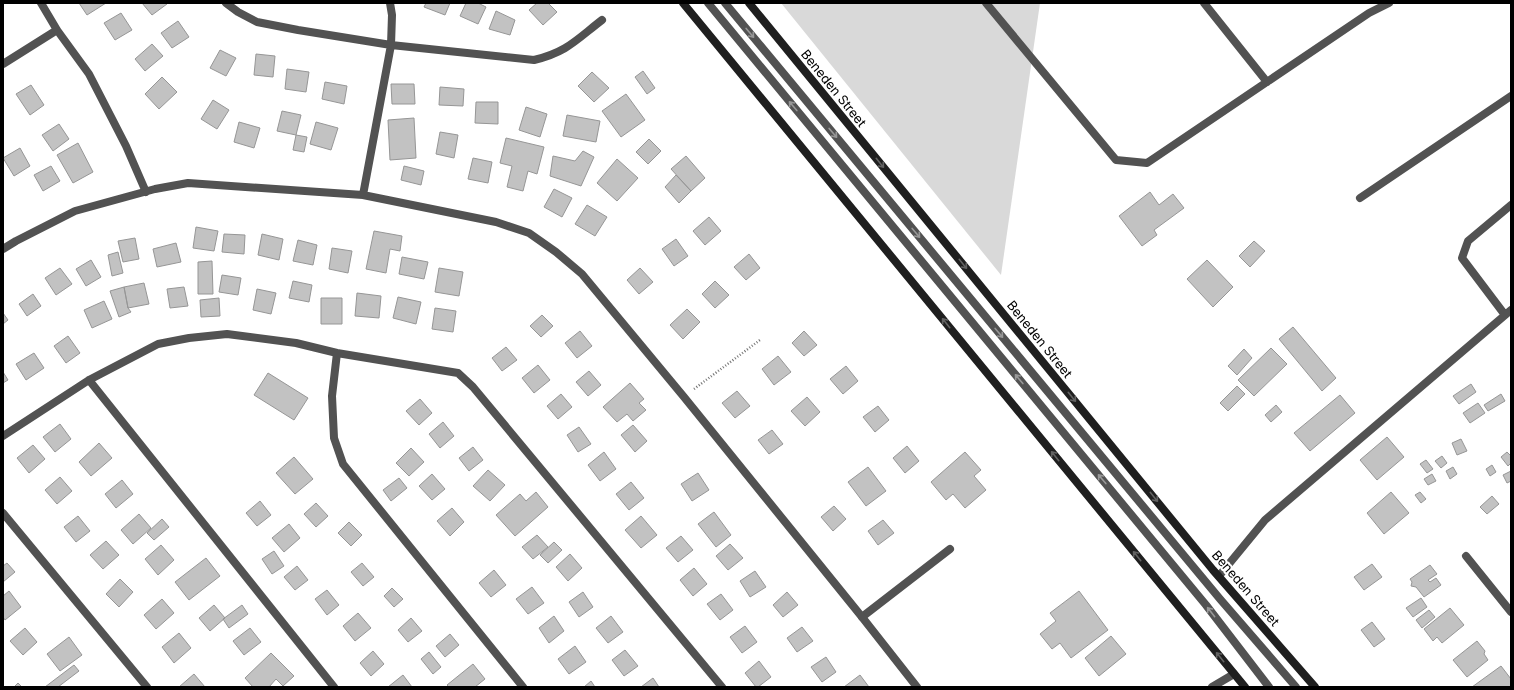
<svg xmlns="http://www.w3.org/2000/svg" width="1514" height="690" viewBox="0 0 1514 690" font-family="Inter,sans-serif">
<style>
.green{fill:#d9d9d9}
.building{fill:#c2c2c2;stroke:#969696}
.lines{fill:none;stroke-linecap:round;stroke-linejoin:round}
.path{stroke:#747474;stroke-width:2.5;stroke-dasharray:1 2;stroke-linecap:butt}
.lane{stroke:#525252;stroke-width:8}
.street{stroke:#525252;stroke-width:8}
.secondary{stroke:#1f1f1f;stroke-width:8}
.oneway{stroke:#979797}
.oneway2{stroke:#626262}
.labels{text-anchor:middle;stroke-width:4;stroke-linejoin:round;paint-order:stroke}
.street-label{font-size:13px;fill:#000;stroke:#fff}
</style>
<rect width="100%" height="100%" fill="#fff"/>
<path class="green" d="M781,3h259l-39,272z"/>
<path class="building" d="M79,3h27l-19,12z
M142,3h24l1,1 -15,11z
M426,3h24l-5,12 -21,-8z
M466,3h12l8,4 -8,17 -18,-8z
M537,3h11l9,9 -14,13 -14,-15z
M496,11l19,9 -5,15 -21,-6z
M121,13l11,17 -17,10 -11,-17z
M178,21l11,16 -17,11 -11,-15z
M152,44l11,12 -18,15 -10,-12z
M220,50l16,8 -10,18 -16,-8z
M256,54l19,2 -2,21 -19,-2z
M287,69l22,3 -3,20 -21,-3z
M643,71l12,17 -8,6 -12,-17z
M592,72l17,16 -15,14 -16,-16z
M162,77l15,15 -18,17 -14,-15z
M325,82l22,4 -3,18 -22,-5z
M391,84h23l1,20h-23z
M31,85l13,20 -14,10 -14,-21z
M440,87l24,2 -1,17 -24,-1z
M626,94l19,26 -24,17 -19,-26z
M213,100l16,10 -12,19 -16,-10z
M476,102h22v22l-23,-1z
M526,107l21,7 -7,23 -21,-7z
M282,111l19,4 -5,20 -19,-4z
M567,115l33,6 -4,21 -33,-6z
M414,118l2,40 -26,2 -2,-40z
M239,122l21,6 -6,20 -20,-6z
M316,122l22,6 -7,22 -21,-6z
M59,124l10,15 -16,12 -11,-16z
M440,132l18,3 -4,23 -18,-4z
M296,135l11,2 -3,15 -11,-2z
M506,138l38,9 -7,27 -9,-3 -5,20 -16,-4 5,-21 -12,-3z
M649,139l12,12 -13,13 -12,-12z
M78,143l15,29 -20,11 -16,-28z
M20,148l10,18 -16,10 -11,-18z
M583,151l11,6 -13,29 -31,-10 3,-20 22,5z
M686,156l19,22 -14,13 -20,-22z
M473,158l19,4 -4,21 -20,-4z
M617,159l21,19 -21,23 -20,-18z
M51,166l9,15 -17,10 -9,-16z
M404,166l20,5 -3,14 -20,-5z
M676,175l15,16 -12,12 -14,-16z
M554,189l18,9 -10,19 -18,-10z
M1150,192l9,13 14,-11 11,14 -30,22 3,5 -15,11 -23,-30z
M587,205l20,12 -12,19 -20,-12z
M709,217l12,14 -16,14 -12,-14z
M196,227l22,4 -4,20 -21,-3z
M374,231l28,5 -2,15 -10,-2 -4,24 -20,-4z
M224,234l21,1 -1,19 -22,-2z
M262,234l21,5 -4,21 -21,-5z
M135,238l4,21 -16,3 -5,-21z
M676,239l12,17 -14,10 -12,-17z
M298,240l19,5 -4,20 -20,-4z
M1254,241l11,10 -15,16 -11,-11z
M176,243l5,19 -24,5 -4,-18z
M332,248l20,3 -4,22 -19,-4z
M118,252l5,21 -11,3 -4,-21z
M749,254l11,14 -14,12 -12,-13z
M402,257l26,5 -4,17 -25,-5z
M91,260l10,17 -15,9 -10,-17z
M1207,260l26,27 -20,20 -26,-28z
M212,261l1,33h-15v-32z
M60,268l12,16 -16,11 -11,-17z
M439,268l24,4 -4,24 -24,-4z
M640,268l13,14 -14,12 -12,-14z
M222,275l19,3 -3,17 -19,-3z
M293,281l19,4 -3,17 -20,-4z
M715,281l14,14 -14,13 -13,-14z
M144,283l5,21 -21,4 -4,-21z
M124,287l4,21 3,4 -12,5 -9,-26z
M184,287l4,19 -18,2 -3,-19z
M257,289l19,4 -5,21 -18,-4z
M357,293l24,3 -2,22 -24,-2z
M33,294l8,12 -14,10 -8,-12z
M398,297l23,5 -5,22 -23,-6z
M219,298l1,18 -19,1 -1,-17z
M321,298h21v26h-21z
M104,301l8,18 -20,9 -8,-18z
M435,308l21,3 -3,21 -21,-3z
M687,309l13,13 -17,17 -13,-14z
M3,313l5,7 -5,4z
M542,315l11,11 -12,11 -11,-11z
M1293,327l43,51 -14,13 -43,-52z
M580,331l12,15 -15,12 -12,-15z
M804,331l13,14 -13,11 -12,-13z
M68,336l12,17 -14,10 -12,-17z
M506,347l11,13 -15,11 -10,-13z
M1271,348l16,16 -33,32 -16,-16z
M1244,349l8,9 -15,17 -9,-9z
M34,353l10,15 -18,12 -10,-16z
M778,356l13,16 -17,13 -12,-16z
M538,365l12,15 -16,13 -12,-15z
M846,366l12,15 -15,13 -13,-15z
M589,371l12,14 -13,11 -12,-14z
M3,372l5,8 -5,3z
M268,373l40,25 -14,22 -40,-25z
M630,383l14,16 -5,4 7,7 -13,11 -6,-7 -10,8 -14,-15z
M1471,384l5,8 -17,12 -6,-8z
M1237,386l8,8 -17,17 -8,-8z
M737,391l13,15 -15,12 -13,-15z
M561,394l11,13 -14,12 -11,-13z
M1501,394l4,7 -17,10 -4,-6z
M1340,395l15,18 -45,38 -16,-18z
M807,397l13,15 -15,14 -14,-15z
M420,399l12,14 -13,12 -13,-14z
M1478,403l7,10 -15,10 -7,-10z
M1276,405l6,7 -11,10 -6,-7z
M878,406l11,14 -14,12 -12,-15z
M443,422l11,14 -14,12 -11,-14z
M60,424l11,15 -16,13 -12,-15z
M633,425l14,16 -12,11 -14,-17z
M579,427l12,17 -13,8 -11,-17z
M772,430l11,14 -14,10 -11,-14z
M1387,437l17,20 -27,23 -17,-20z
M1461,439l6,12 -10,4 -5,-12z
M99,443l13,15 -21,18 -12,-14z
M33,445l12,14 -16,14 -12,-15z
M907,446l12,15 -14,12 -12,-15z
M473,447l10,13 -14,11 -10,-13z
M411,448l13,14 -15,14 -13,-13z
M604,452l12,17 -16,12 -12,-16z
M965,452l16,18 -7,6 12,14 -21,18 -12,-14 -7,6 -15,-18z
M1507,452l4,4v7l-3,3 -7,-9z
M1442,456l5,7 -6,5 -6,-7z
M294,457l19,22 -18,15 -19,-21z
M1426,460l7,9 -6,4 -7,-9z
M1492,465l4,7 -6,4 -4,-7z
M868,467l18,24 -20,15 -18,-24z
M1453,467l4,7 -7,5 -4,-8z
M488,470l17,15 -15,16 -17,-15z
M1511,471v10l-4,2 -4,-8z
M698,473l11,17 -17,11 -11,-17z
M432,474l13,15 -13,11 -13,-14z
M1432,474l4,7 -8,4 -4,-6z
M60,477l12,14 -15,13 -12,-14z
M399,478l8,10 -16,13 -8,-11z
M122,480l11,14 -17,14 -11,-14z
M631,482l13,16 -15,12 -13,-16z
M536,492l12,15 -33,29 -19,-21 24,-21 6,7z
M1391,492l18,21 -25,21 -17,-21z
M1420,492l6,7 -5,4 -6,-8z
M1492,496l7,8 -12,10 -7,-7z
M260,501l11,14 -14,11 -11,-13z
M316,503l12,13 -12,11 -12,-13z
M834,506l12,13 -13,12 -12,-14z
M452,508l12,14 -14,14 -13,-15z
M714,512l17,23 -15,12 -18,-23z
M139,514l12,14 -18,16 -12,-14z
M78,516l12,15 -14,11 -12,-15z
M641,516l16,19 -16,13 -16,-18z
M162,519l7,8 -15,13 -7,-7z
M883,520l11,13 -16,12 -10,-14z
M349,522l13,13 -11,11 -13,-13z
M289,524l11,14 -16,14 -12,-14z
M537,535l11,12 -15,12 -11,-12z
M681,536l12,14 -15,12 -12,-14z
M106,541l13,14 -16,14 -13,-14z
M554,542l8,8 -14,13 -8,-8z
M730,544l13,14 -15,12 -12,-14z
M161,545l13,15 -16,15 -13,-16z
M274,551l10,15 -12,8 -10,-15z
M570,554l12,14 -14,13 -12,-14z
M206,558l14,18 -31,24 -14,-18z
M7,563l8,9 -12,10v-16z
M362,563l12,14 -11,9 -12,-14z
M1372,564l10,13 -18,13 -10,-13z
M1430,565l7,9 -9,6 2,2 6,-4 5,7 -17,12 -8,-10 -5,-1 1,-4 -2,-3z
M297,566l11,14 -13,10 -11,-13z
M694,568l13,16 -14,12 -13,-16z
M494,570l12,15 -15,12 -12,-14z
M755,571l11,16 -16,10 -10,-16z
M120,579l13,13 -14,15 -13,-13z
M532,587l12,16 -16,11 -12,-15z
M392,588l11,11 -9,8 -10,-11z
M327,590l12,15 -12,10 -12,-16z
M9,591l12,16 -16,13 -2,-3v-21z
M1079,591l29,39 -37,28 -11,-15 -8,6 -12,-15 16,-13 -6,-8z
M583,592l10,15 -14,10 -10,-15z
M787,592l11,13 -15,12 -10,-12z
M721,594l12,16 -13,10 -13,-16z
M1421,598l6,9 -14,10 -7,-9z
M162,599l12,14 -18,16 -12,-14z
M214,605l11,13 -15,13 -11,-13z
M242,605l6,9 -19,14 -6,-9z
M1450,608l14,17 -22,18 -5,-6 -4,4 -9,-12z
M1429,610l6,7 -13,11 -6,-8z
M358,613l13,15 -16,13 -12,-15z
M554,616l10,15 -15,12 -10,-15z
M611,616l12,16 -15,11 -12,-15z
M411,618l11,13 -14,11 -10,-12z
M1372,622l13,17 -11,8 -13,-17z
M745,626l12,16 -15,11 -12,-16z
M802,627l11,14 -16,11 -10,-14z
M25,628l12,14 -14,13 -13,-14z
M250,628l11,14 -17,13 -11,-14z
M179,633l12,15 -17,15 -12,-16z
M450,634l9,11 -14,12 -9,-11z
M1111,636l15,18 -27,22 -14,-18z
M69,637l13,18 -22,16 -13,-17z
M1477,641l8,10 -1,3 4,6 -21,17 -14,-17z
M575,646l11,16 -17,12 -11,-15z
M625,650l13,16 -14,10 -12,-16z
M373,651l11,13 -13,12 -11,-13z
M429,652l12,15 -8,7 -12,-15z
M271,653l23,23 -11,10 -7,-7 -7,8h-16l-8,-9z
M826,657l10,15 -14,10 -11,-15z
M759,661l12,16 -13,10h-2l-11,-14z
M473,664l12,15 -10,8h-26l-2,-2z
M74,665l5,6 -21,16h-13z
M1501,666l10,13v8h-39z
M194,674l11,13h-26z
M403,675l9,12h-24z
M860,675l9,12h-25z
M653,678l6,9h-18z
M591,681l4,6h-11z
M18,683l4,4h-8z"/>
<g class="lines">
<path class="path" d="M694,389l66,-49"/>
<path class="lane" d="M708,3l498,602 63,82
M725,3l495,596 76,88
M862,617l88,-68"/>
<path class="street" d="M41,3l16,27 32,44 37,72 20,46
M226,3l12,9 19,10 41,8 93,15 143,15c33,-8 42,-20 68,-40
M986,3l130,157 31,3 222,-150 20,-10
M1204,3l63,79
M3,64l54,-34
M363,195l28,-150 1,-30 -2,-12
M1360,198l151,-102
M3,249l13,-8 59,-30 80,-22 33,-6 175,12 133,27 33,11 27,19 26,22 102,123 178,220 55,70
M1505,315l-43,-57 6,-17 43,-36
M337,353l-5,43 2,42 9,26 180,223
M89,380l245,307
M3,436l86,-56 69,-36 31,-6 38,-4 69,9 41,10 121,20 15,14 249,300
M3,513l144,174
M1466,556l45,56
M1219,576l46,-56 246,-210
M1212,687l22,-13"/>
<path class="secondary" d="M683,3l562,684
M749,3l464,567 102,117"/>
</g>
<defs><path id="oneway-shaft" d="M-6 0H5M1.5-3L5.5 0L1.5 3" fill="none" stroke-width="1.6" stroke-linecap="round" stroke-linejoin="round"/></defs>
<g class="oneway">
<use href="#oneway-shaft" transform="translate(750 33) rotate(50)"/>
<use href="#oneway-shaft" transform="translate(793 106) rotate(-130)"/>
<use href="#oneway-shaft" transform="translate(833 133) rotate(50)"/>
<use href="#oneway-shaft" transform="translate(916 233) rotate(50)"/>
<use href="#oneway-shaft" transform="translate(999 333) rotate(50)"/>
<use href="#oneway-shaft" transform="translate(1019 379) rotate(-130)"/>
<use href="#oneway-shaft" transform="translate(1102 479) rotate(-130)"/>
<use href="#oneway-shaft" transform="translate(1211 612) rotate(-128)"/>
</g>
<g class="oneway2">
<use href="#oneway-shaft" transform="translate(880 163) rotate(51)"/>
<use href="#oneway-shaft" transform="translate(963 264) rotate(51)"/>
<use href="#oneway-shaft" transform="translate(946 323) rotate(-129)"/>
<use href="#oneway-shaft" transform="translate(1072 397) rotate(51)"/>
<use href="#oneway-shaft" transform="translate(1055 456) rotate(-129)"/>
<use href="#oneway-shaft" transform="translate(1154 497) rotate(51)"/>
<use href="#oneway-shaft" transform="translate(1137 556) rotate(-129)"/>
<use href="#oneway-shaft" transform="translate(1220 657) rotate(-129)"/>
</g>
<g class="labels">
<g class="street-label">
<text transform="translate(834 88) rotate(51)" y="5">Beneden Street</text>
<text transform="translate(1040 339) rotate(51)" y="5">Beneden Street</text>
<text transform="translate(1246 588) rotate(49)" y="5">Beneden Street</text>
</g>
</g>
<rect width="1514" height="690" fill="none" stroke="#000000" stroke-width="8"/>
</svg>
